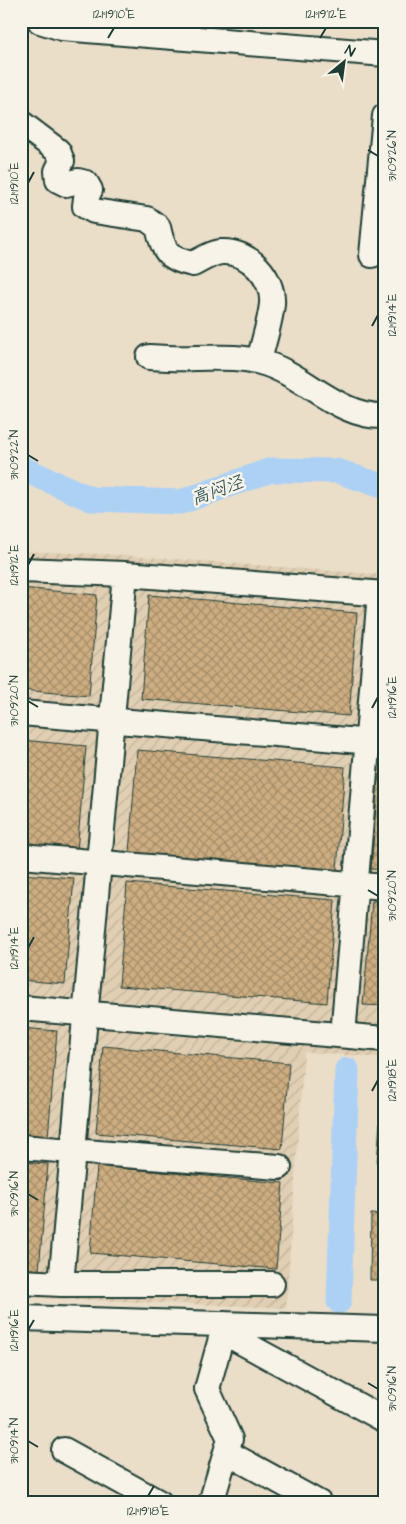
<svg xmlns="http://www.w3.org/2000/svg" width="406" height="1524" viewBox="0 0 406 1524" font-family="'Architects Daughter','LXGW WenKai TC',sans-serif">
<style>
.industrial{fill:url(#industrial-furrows)}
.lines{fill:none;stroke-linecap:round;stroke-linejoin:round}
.canal{stroke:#add1f5;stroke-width:25}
.building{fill:url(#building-cross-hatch);stroke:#1f3d34}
.minor-casing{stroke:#1f3d34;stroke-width:28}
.minor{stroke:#f7f3e8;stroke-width:24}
.ticks{fill:none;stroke:#1f3d34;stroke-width:2}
.labels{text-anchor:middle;stroke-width:5;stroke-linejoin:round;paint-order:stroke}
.water-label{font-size:18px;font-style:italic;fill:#3b5b5b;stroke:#f7f3e8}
.neatline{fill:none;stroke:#1f3d34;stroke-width:2}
.ticks-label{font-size:12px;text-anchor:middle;fill:#1f3d34}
</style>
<defs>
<pattern id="industrial-furrows" width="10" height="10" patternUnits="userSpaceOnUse" patternTransform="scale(1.25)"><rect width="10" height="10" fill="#e1cfb3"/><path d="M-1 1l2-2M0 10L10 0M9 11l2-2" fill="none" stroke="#c1b39b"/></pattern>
<pattern id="building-cross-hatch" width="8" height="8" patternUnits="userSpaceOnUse" patternTransform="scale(1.25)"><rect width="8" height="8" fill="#cdad81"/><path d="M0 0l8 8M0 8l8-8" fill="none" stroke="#a68e6a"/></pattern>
</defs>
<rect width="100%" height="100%" fill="#eadec9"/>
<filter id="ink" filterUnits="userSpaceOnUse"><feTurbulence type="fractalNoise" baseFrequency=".02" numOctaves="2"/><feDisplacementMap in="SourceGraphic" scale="10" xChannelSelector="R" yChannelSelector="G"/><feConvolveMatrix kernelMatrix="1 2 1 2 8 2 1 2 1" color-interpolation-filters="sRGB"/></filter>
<g filter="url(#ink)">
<path class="industrial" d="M21,551l100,4 264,20v483l-81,-6 -18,256 -265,-11z"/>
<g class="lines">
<path class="canal" d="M21,468l70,31 90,3 90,-32 66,1 48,16
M339,1301l8,-231"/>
</g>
<path class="building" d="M21,588l76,7 -8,101 -68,-6z
M149,595l208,18 -8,103 -208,-17z
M21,740l65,6 -9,106 -56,-5z
M137,750l208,17 -8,103 -208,-17z
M379,765l6,1v104l-14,-1z
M21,874l53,4 -9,106 -44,-4z
M127,883l208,17 -8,103 -208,-17z
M372,901l13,1v104l-22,-1z
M21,1028l36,3 -9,106 -27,-3z
M103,1046l186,17 -7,86 -186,-16z
M380,1121h5v44l-8,-1z
M21,1162l27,2 -9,106 -18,-2z
M97,1166l186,17 -7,86 -186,-16z
M371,1214l14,1v65h-15z"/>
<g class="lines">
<defs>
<path id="minor" d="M40,21l22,7 323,26
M21,123l37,28 4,10 -5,10 1,9 8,4 12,-3 8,2 4,7 -4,8 -1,8 9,5 53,8 11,8c5,24 10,32 35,37 8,-4 18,-11 28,-12 28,-2 53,26 51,52 -2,19 -9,39 -13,57
M372,255l13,-139
M149,357c15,1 30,2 46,1 21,0 44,-2 65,4 44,11 77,56 125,54
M21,570l104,4 260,20
M21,713l364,30
M21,856l364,31
M21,1008l364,31
M343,1035l37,-442
M21,1147l258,20
M21,1282l40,2h211
M61,1284l64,-710
M21,1318l364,11
M223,1332l162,88
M64,1450l96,53
M226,1452l93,51
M211,1503l19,-64 -23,-50 18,-65"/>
</defs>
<use href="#minor" class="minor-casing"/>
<use href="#minor" class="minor"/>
</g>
</g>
<path class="ticks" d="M108,38l6,-10M320,38l6,-10M368,150l10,6M28,183l6,-11M372,326l6,-11M28,455l10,6M28,565l6,-11M28,701l10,6M372,708l6,-11M368,890l10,6M28,948l6,-11M372,1091l6,-11M28,1194l10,6M28,1330l6,-10M368,1383l10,6M28,1441l10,6M148,1496l6,-10"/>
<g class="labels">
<g class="water-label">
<text transform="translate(217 490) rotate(-20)" y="6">高闷泾</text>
</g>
</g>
<rect width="406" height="1524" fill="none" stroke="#f7f3e8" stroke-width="55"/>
<g transform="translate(344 62) rotate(29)" stroke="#f7f3e8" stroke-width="4" paint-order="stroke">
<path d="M0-4L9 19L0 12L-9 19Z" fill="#1f3d34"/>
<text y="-8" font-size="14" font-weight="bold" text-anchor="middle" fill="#1f3d34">N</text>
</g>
<rect x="28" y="28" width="350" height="1468" class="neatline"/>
<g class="ticks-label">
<text x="114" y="18">121°19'10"E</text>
<text x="326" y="18">121°19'12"E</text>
<text transform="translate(392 156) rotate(-90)" y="4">31°09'26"N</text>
<text transform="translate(14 183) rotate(-90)" y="4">121°19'10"E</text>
<text transform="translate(392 315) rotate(-90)" y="4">121°19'14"E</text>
<text transform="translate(14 455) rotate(-90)" y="4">31°09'22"N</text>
<text transform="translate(14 565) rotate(-90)" y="4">121°19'12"E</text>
<text transform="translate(392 697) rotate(-90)" y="4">121°19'16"E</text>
<text transform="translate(14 701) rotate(-90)" y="4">31°09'20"N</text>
<text transform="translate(392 896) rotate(-90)" y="4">31°09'20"N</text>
<text transform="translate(14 948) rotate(-90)" y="4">121°19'14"E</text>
<text transform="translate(392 1080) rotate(-90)" y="4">121°19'18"E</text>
<text transform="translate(14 1194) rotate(-90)" y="4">31°09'16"N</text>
<text transform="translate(14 1330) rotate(-90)" y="4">121°19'16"E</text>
<text transform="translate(392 1389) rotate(-90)" y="4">31°09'16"N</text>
<text transform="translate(14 1441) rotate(-90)" y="4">31°09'14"N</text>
<text x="148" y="1515">121°19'18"E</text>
</g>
</svg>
